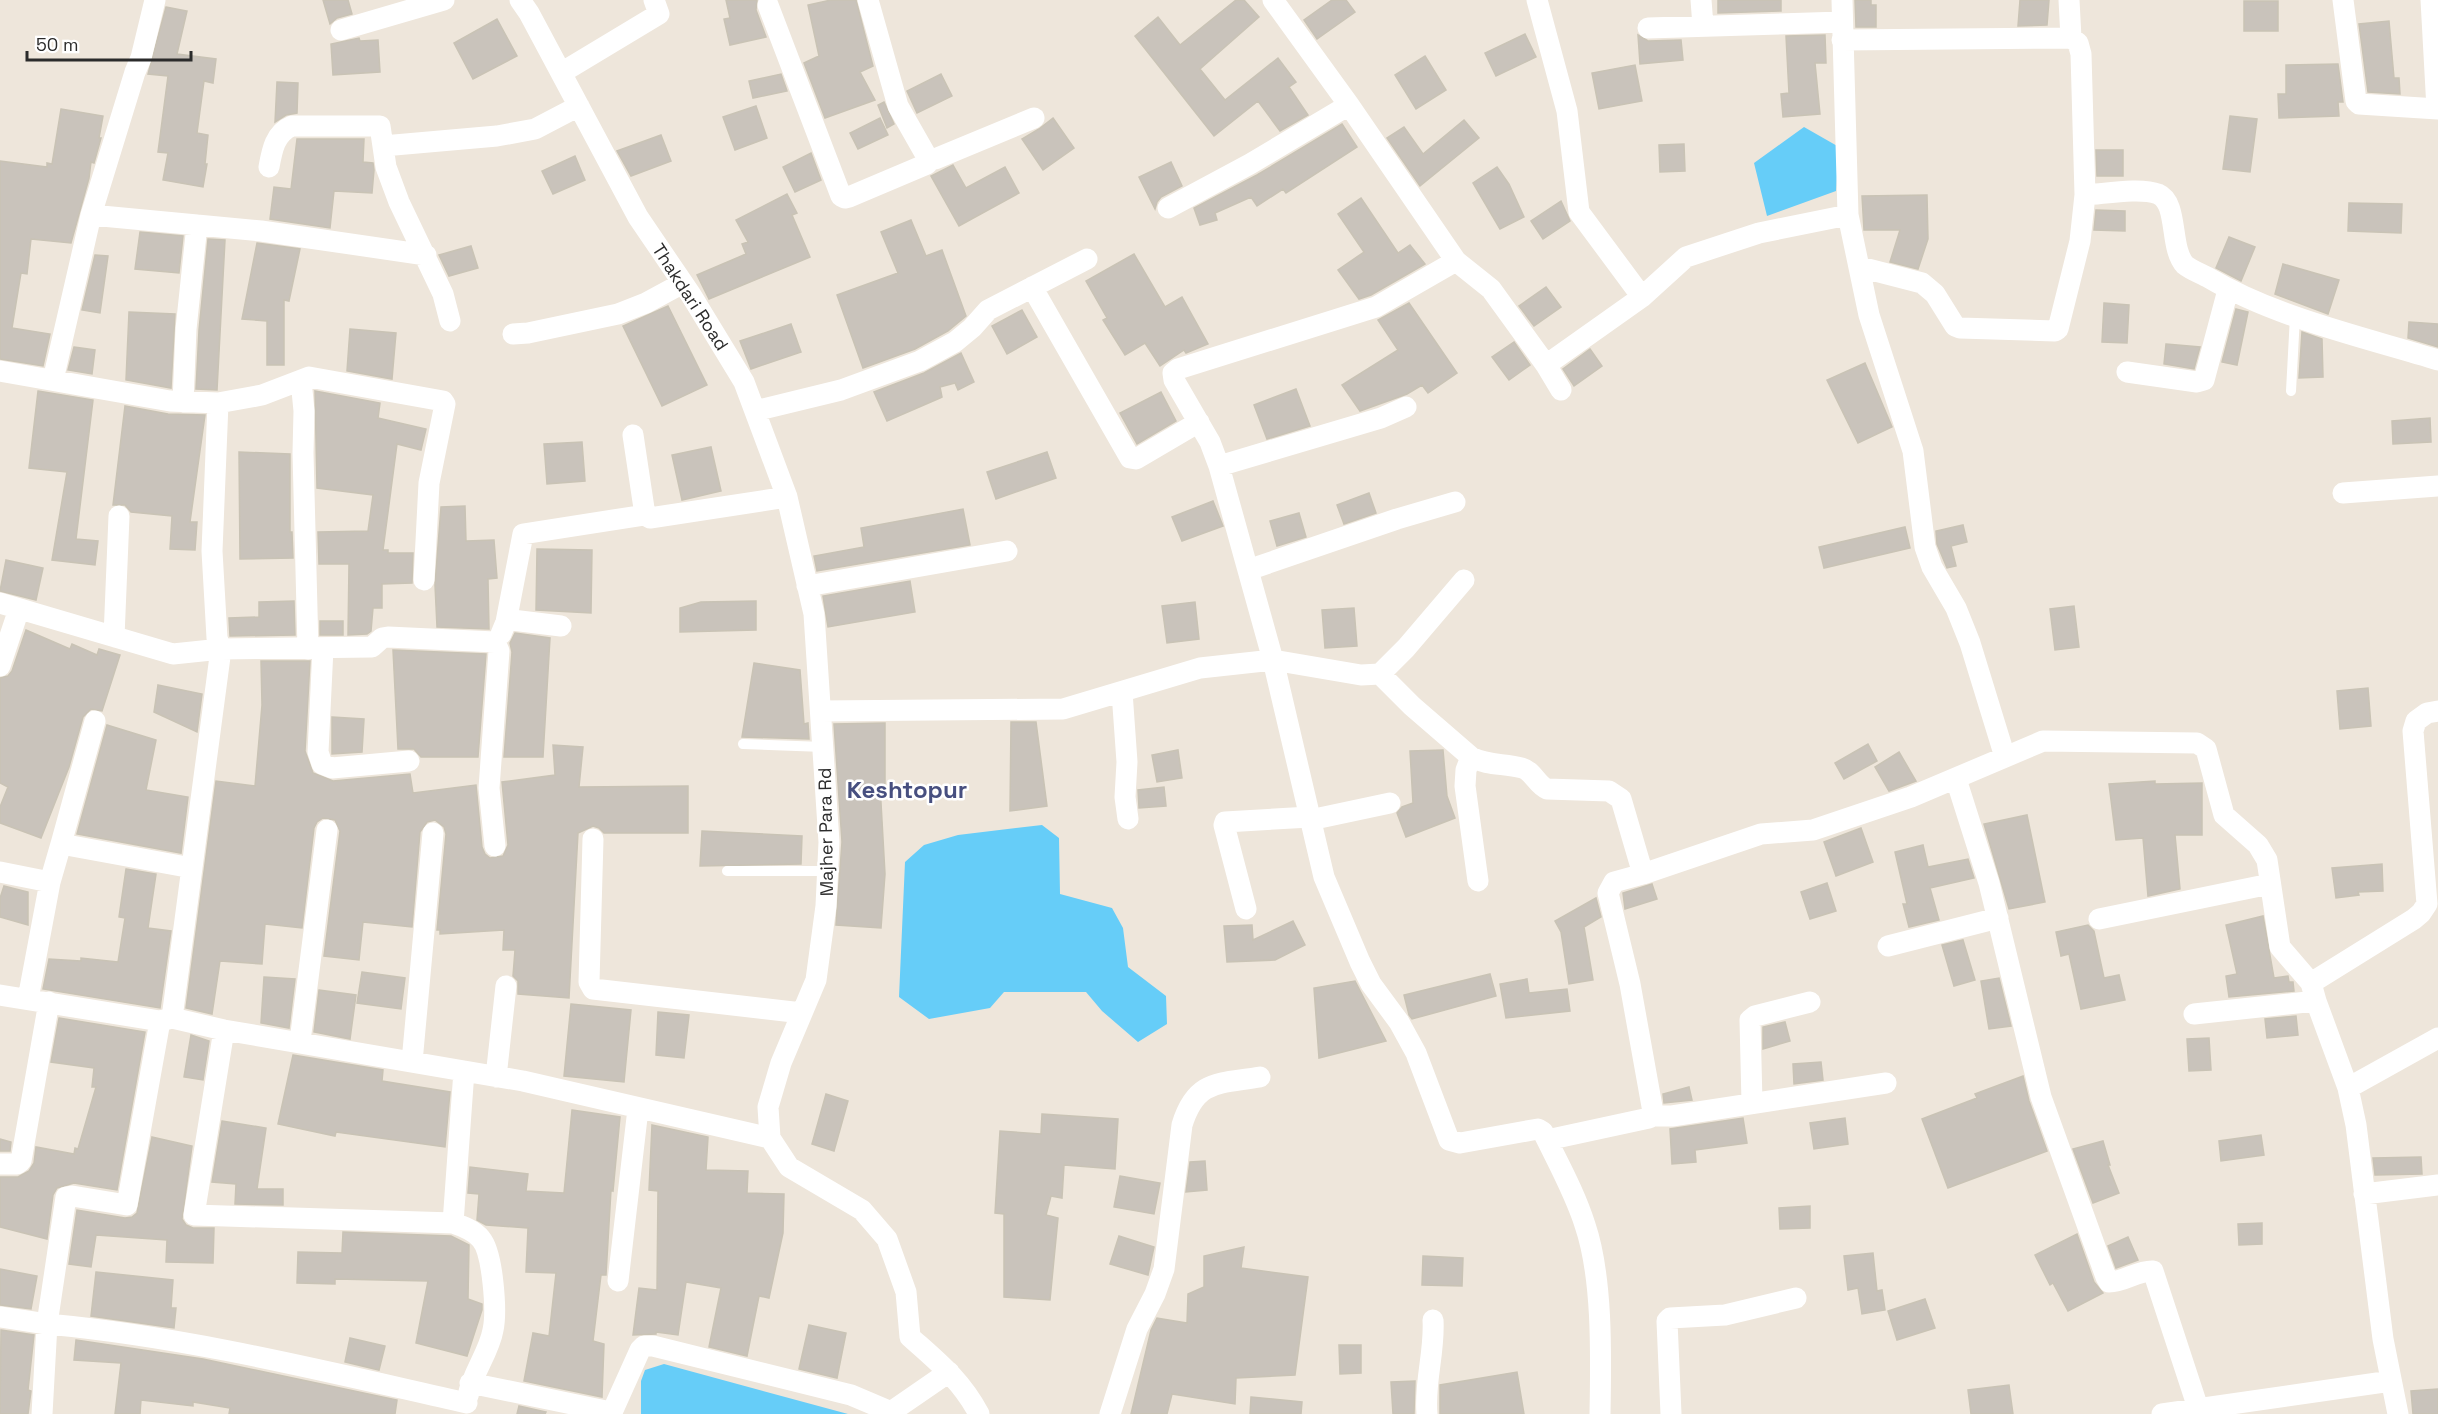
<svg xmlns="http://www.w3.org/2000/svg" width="2438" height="1414" viewBox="0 0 2438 1414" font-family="'Space Grotesk',sans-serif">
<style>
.water{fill:#66cdf8}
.building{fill:#c9c3bb;stroke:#c9c3b5;stroke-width:1.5}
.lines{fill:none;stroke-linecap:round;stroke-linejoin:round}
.lane{stroke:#fff;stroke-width:10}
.street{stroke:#fff;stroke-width:21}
.labels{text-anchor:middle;stroke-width:5;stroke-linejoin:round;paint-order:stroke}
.street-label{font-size:18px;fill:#2b2b2b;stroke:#fff}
.district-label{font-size:24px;font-weight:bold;fill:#474f7f;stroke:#fff}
</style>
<rect width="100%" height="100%" fill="#eee6db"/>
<path class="water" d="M1804,127l35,20 -3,44 -69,25 -13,-53z
M1042,825l17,13 1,56 52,14 11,20 5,39 38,29 1,28 -29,18 -36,-31 -16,-19h-82l-14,16 -61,11 -30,-22 6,-135 19,-17 34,-10z
M664,1364l184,50h-207v-33l4,-11z"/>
<path class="building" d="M323,0h25l4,14 -15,4 -7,6z
M726,0h31l-1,10 10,27 -36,8 -6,-26 6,-1z
M831,0h25l17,66 -13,6 15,28 -50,18 -21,-55 15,-7 -11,-51z
M1236,0h8l15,17 -59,52 25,31 53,-42 18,24 -7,5 19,28 -28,16 -22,-30 -44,35 -79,-100 23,-19 22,28z
M1332,0h14l9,12 -38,27 -13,-19z
M1718,0h63v11l-63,2z
M1855,0h16v5h5v22h-20z
M2020,0h29l-2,25 -29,1z
M2244,1h34v30h-34z
M166,7l21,4 -10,43 39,5 -3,24 -9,-2 -7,52 11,2 -3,29h2l-4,23 -40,-7 5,-27 -10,-1 10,-76 -20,-2z
M497,19l20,37 -44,23 -19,-36z
M2389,21l5,57h5l1,16 -32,-2 -9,-68z
M1525,34l11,23 -40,19 -11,-23z
M1638,35l10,6 33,-1 2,20 -43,4z
M1825,35l1,28h-11l5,51 -37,3 -2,-23 8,-1 -3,-57z
M359,38l1,3 18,-1 2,32 -47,3 -2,-31z
M1425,56l21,34 -30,19 -21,-34z
M2338,64l5,38h-5l1,14 -60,2 -1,-24h8v-29z
M1635,65l7,36 -43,8 -7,-36z
M781,74l6,17 -34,7 -4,-17z
M941,74l11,22 -35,17 -10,-22z
M277,82l21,1 -1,30 -11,2 -11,7z
M884,102l10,22 -7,4 -9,-23z
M756,106l11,32 -32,12 -12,-33z
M61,109l42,7 -4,22h2l-7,25 -3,-1 -2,16 -18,65 -40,-4 -4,35 -6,-1 -9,55 38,6 -7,32 -43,-7v-198l47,6v-4l5,1z
M2230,116l27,3 -7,53 -27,-3z
M880,118l8,17 -30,14 -8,-16z
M1053,118l21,30 -31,22 -21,-31 17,-10z
M1464,120l15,18 -59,48 -33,-48 17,-11 19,27z
M1342,124l15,23 -71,46 -3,-4 -26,17 -6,-9 -36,16 2,7 -17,5 -6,-17 63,-33z
M661,135l10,26 -40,15 -14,-25z
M297,139h67l-1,23 10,1 1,7 -2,23 -38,-2 -4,37 -60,-9 4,-32 17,2z
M1684,144l1,27 -25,1 -1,-27z
M2096,150h27v26h-26z
M811,153l10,27 -26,12 -12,-25z
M575,156l10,24 -32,14 -11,-23z
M1171,162l11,24 -21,11 -4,5 -2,7 -16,-32z
M953,165l13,23 39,-21 14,26 -60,33 -28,-50z
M1497,167l12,17 15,33 -24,12 -27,-46z
M787,194l10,19 -5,2 18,42 -101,42 -12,-24 49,-21 -4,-10 6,-2 -12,-22z
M1927,195l1,44 -10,30 -28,-7 10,-32h-36l-2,-34z
M1361,198l37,55 12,-8 15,19 -54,31 -12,4 -21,-29 26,-18 -26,-38z
M1561,201l9,20 -27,18 -12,-18z
M2349,203l53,1 -1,29 -53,-2z
M2096,210l29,1v20l-31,-1z
M911,220l15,36 16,-6 24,66 -18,15 -33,18 -52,19 -26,-73 61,-22 -17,-41z
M140,232l43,4 -4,37 -44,-4z
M2229,237l26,10 -14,34 -25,-13z
M208,239l17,1 -8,150 -21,-1 3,-59z
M257,243l43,6 -11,52 -5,-1v65h-17v-44l-25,-2z
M471,246l7,22 -29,8 -10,-21z
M1134,254l31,53 17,-10 26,47 -22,9 -2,-3 -24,16 -15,-23 -20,12 -22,-35 4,-2 -21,-37z
M95,255l13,1 -8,57 -18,-3z
M2283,264l56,16 -11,34 -53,-20z
M1546,287l15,20 -27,19 -15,-20z
M1409,303l48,70 -29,20 -6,-8 -15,9 -47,17 -18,-26 56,-35 -20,-30z
M2104,303l25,2 -2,38 -25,-1z
M668,306l39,79 -45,21 -39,-80z
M2236,309l12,3 -11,53 -15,-3z
M1022,310l15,27 -30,17 -15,-28z
M129,312l46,2 -4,74 -45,-8z
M2409,322l29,2v23l-30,-9z
M791,324l10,28 -50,17 -11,-28z
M350,329l46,4 -4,46 -45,-8z
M2302,332l20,7 1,38 -24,1z
M1514,342l16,23 -21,15 -17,-23z
M2166,344l34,3 -6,22 -30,-5z
M74,347l21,3 -3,24 -24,-4z
M1590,349l12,17 -28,20 -11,-17z
M961,353l13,29 -16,8 -3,-7 -15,4 2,10 -2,1 -53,23 -13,-29 50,-19z
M1865,363l27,64 -34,16 -31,-63z
M1296,389l14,37 -43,13 -13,-34z
M38,391l55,9 -17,139 22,2 -3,24 -43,-5 15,-88 -38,-4z
M315,391l65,12 -2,15 48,11 -5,21 -24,-6 -14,106h5v3h25l-1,30 -30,1v24h-9l-2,23 -4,3 -19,1 1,-71h-30l-1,-32 50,-1 5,-36 -56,-7z
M1161,392l15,29 -39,23 -17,-31z
M125,406l43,8 37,1 -15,107h7l-2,28 -25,-1 2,-33 -41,-4 -6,-7h-12z
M2430,418l1,24 -38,2 -1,-23z
M582,442l3,39 -38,3 -3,-40z
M711,447l10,44 -39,9 -10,-45z
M239,452l51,2v78h2l1,26 -53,1z
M1047,452l9,26 -60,21 -9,-27z
M1369,493l7,20 -32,11 -7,-19z
M1213,501l10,25 -41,15 -10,-24z
M465,506l1,35 28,-1 3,38 -9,1 1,50 -52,-2 -2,-42 6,-78z
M963,509l7,36 -153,26 -3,-15 50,-9 -3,-19z
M1299,513l7,24 -29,9 -7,-25z
M1963,525l4,17 -16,4 5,20 -9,2 -10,-24 -1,-13z
M1905,527l5,21 -86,20 -5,-21z
M537,549l55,1 -1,63 -55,-3z
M6,560l37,8 -7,32 -36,-9z
M910,581l5,31 -87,15 -5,-31z
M294,601l1,34 -65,1 -1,-18 30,-1v-15z
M756,601v29l-76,2v-24l21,-6z
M1195,602l4,37 -32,4 -5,-37z
M2074,606l5,41 -24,3 -5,-41z
M1354,608l3,38 -32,2 -3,-38z
M320,621h23v14h-23z
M26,630l44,19 2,-5 25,11 2,-6 21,6 -18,56 -11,-2 -8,8 -14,50 -28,71 -41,-15v-16l8,-20 -8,-4v-105l8,-2 4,-5z
M515,633l35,5 -7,119h-39l8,-105 -2,-9z
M393,650l93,4 -8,103h-57l-7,-8h-16z
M261,661h49l-5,90 8,22 20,8 77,-7 3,19 63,-8 6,62 3,7 5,4 13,-2 5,-11 -6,-63 53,-7 -2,-30 30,2 -4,40 109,-1v47h-84l-5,-5 -6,-2 -15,7 -9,165 -51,-4v-13l-5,-5 2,-26h-12l1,-20 -64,4v-4h-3l9,-96 -2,-7 -9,-7 -8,2 -7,10 -8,95 -49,-5 -4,38 -35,-4 16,-125 -5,-11 -12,-2 -6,4 -3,6 -12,100 -37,-4 -3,40 -42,-3 -8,53 -26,-6 30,-227 39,5 7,-81z
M754,663l46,7 4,54 4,-1 1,16 -67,-2z
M158,685l44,9 -5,38 -43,-20z
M2368,688l3,38 -31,3 -3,-38z
M332,717l32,2 -2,33 -30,2z
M1011,722h25l11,84 -37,5z
M885,723v61l-5,1 5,89 -4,54 -45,-3 6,-83 -8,-118z
M107,725l49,15 -10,50 42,7 -7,56 -104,-19z
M1868,744l9,17 -33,18 -9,-16z
M1178,750l4,28 -25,4 -5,-27z
M1443,750l4,46 8,22 -49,19 -9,-24 5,-6 11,-4 -3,-52z
M1899,752l17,29 -27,10 -14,-24z
M2155,781v3l47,-1v52h-27l5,54 -32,7 -5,-58 -27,2 -7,-56z
M1164,787l2,19 -27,2 -1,-18z
M2027,815l18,87 -36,7 -25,-85z
M1861,828l12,34 -37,14 -12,-34z
M702,831l100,5 -1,28 -101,2z
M1923,845l5,22 40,-8 6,19 -44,10 9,32 -30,7 -6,-23h4l-12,-52z
M2382,864l1,27 -25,1 1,3 -23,3 -4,-30z
M126,869l30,5 -8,54 23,3 -11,77 -117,-19 6,-30 32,2v-3l37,4 7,-44 -6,-1z
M1827,883l9,28 -26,8 -9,-27z
M1652,884l5,15 -32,10 -2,-16z
M4,886l24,6v33l-28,-8v-19z
M1596,898l5,19 -17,10 9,53 -24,4 -8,-52 -6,-11z
M2263,916l11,62 14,-2 1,6h4l1,9 -65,6 -3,-21 11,-2 -11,-49z
M1293,921l12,24 -30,15 -48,2 -3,-36 28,-1 1,15z
M2088,925l6,6 10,47 15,-3 6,25 -44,9 -12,-55 -8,2 -5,-24z
M1963,940l12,40 -21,6 -12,-41z
M362,972l43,6 -4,31 -44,-6z
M1490,974l6,22 -84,23 -3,-4 -5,-20z
M264,977l31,2 -6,49 -28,-5z
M1999,978l12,48 -22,3 -8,-48z
M1527,979l2,14 38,-4 3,22 -64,7 -6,-34z
M1355,981l31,60 -67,17 -5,-70z
M319,990l37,5 -6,44 -36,-7z
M571,1004l60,6 -7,72 -60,-6z
M658,1012l31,3 -5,43 -28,-3z
M2296,1016l2,19 -31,3 -2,-19z
M59,1018l86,14 -28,158 -43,-7 -17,5 -4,7 -6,44 -47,-12v-50h18l11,-6 5,-8 2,-16 38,7 1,-6 3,1 18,-62h-4l2,-19 -43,-6z
M1785,1022l5,19 -27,8v-22z
M191,1035l18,6 -6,39 -19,-3z
M2209,1038l2,32 -22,1 -2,-32z
M293,1055l90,15 -1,11 68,11 -5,55 -109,-15 -1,4 -57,-12z
M1821,1062l2,18 -29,4 -1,-20z
M2023,1076l6,25 18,50 -99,37 -26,-69 55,-21 -2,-4z
M1689,1087l3,13 -28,3 -1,-9z
M826,1094l22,7 -14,50 -22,-7z
M572,1110l48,7 -7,74 -2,-1 -5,85h-5l-8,66 11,3 -2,53 -78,-16 9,-48 16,3 7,-63 -30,-1 2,-44 -42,-3 -9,-5 2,-26 -11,-1 2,-26 58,7 -2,17 38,2z
M1042,1114l76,5 -3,50 -51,-4 -2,33 -11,-2 -5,19 12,3 -8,82 -46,-3v-83l-9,-1 5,-82 41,3z
M1743,1118l4,25 -52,7 1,12 -24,2 -2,-35z
M1845,1118l3,26 -34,5 -4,-26z
M222,1121l44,7 -9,61h26v16l-48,-1 1,-20 -24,-2z
M652,1125l56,12 -2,33 42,1 -1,22 37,1 -1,39 -14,65 -10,-2 -12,60 -38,-9 12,-59 -35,-6 -8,53 -22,-3v2l-23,1 6,-47 18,2 1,-99 -9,-1z
M2261,1135l3,20 -43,6 -2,-20z
M152,1137l40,9 -10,73 4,6 7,3h21l-1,35 -47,-1 1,-22 -71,-5 -5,32 -22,-3 8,-54 48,8 7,-1 5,-4z
M0,1139l11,3 -1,9h-10z
M2103,1141l7,24h-2l11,28 -26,10 -20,-54z
M2421,1157l1,17 -47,1 -2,-17z
M1205,1161l2,29 -21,2 4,-30z
M1120,1176l40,7 -6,31 -40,-7z
M1810,1206v22l-30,1 -1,-21z
M2262,1223v21l-23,1 -1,-21z
M343,1232l108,4 18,9 -1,54 14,5v6l-15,46 -51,-13 12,-62 -93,-2v5l-38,-1 1,-31 44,1z
M2077,1234l17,48 9,11 -35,18 -15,-28 -3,2 -15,-30z
M1119,1236l35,11 -6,28 -38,-11z
M2128,1237l10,23 -22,8 -8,-22z
M1244,1247l-3,21 67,9 -13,98 -59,3 -1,26 -63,-10 -5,20h-36l20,-84 6,-12 30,5 1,-29 16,-7v-31z
M1873,1253l4,38 5,-1 3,20 -23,4 -4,-26 -10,2 -4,-34z
M1423,1256l40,2 -1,28 -40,-1z
M0,1269l37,7 -6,33 -31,-4z
M96,1272l77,8 -2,28h5l-2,20 -83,-12z
M1925,1299l10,29 -38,12 -9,-29z
M809,1325l37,8 -9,45 -38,-9z
M1,1330l33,5 -6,55 3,1 -3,23h-28z
M350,1338l35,8 -6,24 -34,-8z
M76,1340l127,19 194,41 -2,14h-166l1,-6 -37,-6v4l-52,-6 -1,14h-25l6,-51 -47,-3z
M1339,1345h22v28l-21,1z
M1517,1372l7,42h-84v-29z
M1415,1381l-1,33h-21l-2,-32z
M2009,1385l4,29h-42l-3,-24z
M2438,1389v25h-25l-2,-23z
M1251,1397l51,5 -1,12h-51z
M519,1406l27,6 -1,2h-28z"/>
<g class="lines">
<path class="lane" d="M2291,391l4,-75
M743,744l81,3
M727,871h101"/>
<path class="street" d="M520,0l9,13 109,204 53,78 53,87 43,115 27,117 15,228 -3,64 -10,74 -35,83 -13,44 2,31 19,29 73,43 25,29 19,53 4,45c28,25 51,43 69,77
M868,0l30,106 29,51 8,2 99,-41
M1273,0l76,105 107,156 35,28 55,76 15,25
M1537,0l30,111 12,101 63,85
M1701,0l2,26
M1842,0l6,215
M2069,0l2,38
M2343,0l13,101 3,3 79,5
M2431,0l6,109
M768,5l73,191 4,2 4,-1 78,-33 4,-5
M1648,28l194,-6
M341,30l103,-30
M1842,40l229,-2 7,5 3,11 4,141c19,-1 55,-8 73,-1 21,9 11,54 27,71 6,5 17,9 24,13 68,40 154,59 229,82
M561,73l98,-59 -5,-14
M383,146l114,-10 38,-7 44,-23
M269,167c3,-17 6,-34 23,-41h88l6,41 13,35 44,92 7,27
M1168,208l82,-44 99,-59
M91,215l170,16 165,24
M1456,261l-80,46 -198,62 -5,4 1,7 36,62 9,24 54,194 51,217 36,85 11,22 28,38 17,31 33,87 11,3 78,-14 5,3c15,31 32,61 42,93 18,53 16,133 15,189
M1860,267l62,16 13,11 20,32 5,2 95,3 3,-2 22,-88 5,-46
M1032,287l98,171 6,1 63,-37
M513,334l15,-1 90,-19 28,-11 37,-20
M1546,365l96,-68 44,-40 73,-24 89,-18 21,100 44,136 12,96 7,20 24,41 14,35 35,114
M0,371l170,30 48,2 44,-8 47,-18 134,24 2,3 -16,79 -5,97
M2127,372l70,10 7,-2 24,-90
M53,380l38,-165 44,-143 6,-14 14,-58
M301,380l3,31 -1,42 5,196
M183,402l3,-73 11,-104
M755,411l86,-21 79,-29 35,-19 17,-14 16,-18 99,-51
M633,435l12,80 5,3 137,-21
M1219,466l162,-48 25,-11
M2343,493l95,-7
M1248,570l149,-51 58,-17
M807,586l200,-35
M0,603l173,51 48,-5 151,-2 10,-9 6,-1 107,5 4,9 -10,137 6,58
M506,622l17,-88 122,-19
M501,634l5,-12 6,-2 49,6
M114,637l5,-121
M323,648l-5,104 4,12 10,4 77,-7
M0,666l19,-57
M1380,674l32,32 59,51c17,9 33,6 51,11 11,3 15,17 25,21l62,2 12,8 22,75
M1122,692l5,70 -2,35 3,22
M821,711l242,-2 137,-41 73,-8 88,15 19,-1 26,-26 58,-68
M1471,757l-5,13 -1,16 13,95
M1956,779l33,104 52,214 65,180 3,5c16,0 29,-12 44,-11l47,143
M1310,820l80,-17
M593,839l-4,143 4,7 209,24
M61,844l34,-123
M0,872l50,10 -22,117
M50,882l11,-38 131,24
M1246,909l-22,-84 1,-3 85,-5
M2099,919l171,-35
M1888,946l110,-28
M2311,983l103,-64 7,-6 6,-9 -14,-173 3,-10 11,-8 11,-2
M0,995l160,26 12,-3 52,12 299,51 247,57
M2194,1014l122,-13
M172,1018l49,-369 -4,-11 -5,-87 6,-148
M160,1021l-33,184 -55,-9 -6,1 -19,127c142,13 281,48 420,79
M224,1030l-30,185 259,8 11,-152
M300,1041l27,-211
M412,1062l21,-229
M496,1077l10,-91
M2348,1088l90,-50
M1752,1103l-2,-83 5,-4 55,-14
M1652,1116h20l214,-33
M1547,1140l102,-22 4,-6 -23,-128 -22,-91 6,-11 29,-8 118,-40 52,-4 98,-33 132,-56 154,2 9,6 18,66 34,30 9,15 13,87 31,36 5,18 32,87 8,37 27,214 15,75
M0,1164h17l4,-3 28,-159
M2364,1194l74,-9
M453,1223c9,3 21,7 28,16 12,14 16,73 12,91 -4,23 -21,43 -25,66
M618,1281l20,-172
M0,1317l47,7 -5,90
M470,1383l136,28 7,-1 27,-60 4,-4h9l198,49 40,17 58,-40
M1110,1414l27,-85 18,-35 9,-25 18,-144c14,-46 37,-41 78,-48
M1427,1414c-3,-32 8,-62 6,-94
M1671,1414l-4,-93 3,-3 55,-3 71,-17
M2162,1414l229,-33"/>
</g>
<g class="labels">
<g class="street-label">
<text transform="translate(690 297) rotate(57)" y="6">Thakdari Road</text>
<text transform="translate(826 832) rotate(-91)" y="6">Majher Para Rd</text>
</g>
<g class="district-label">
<text x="907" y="798">Keshtopur</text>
</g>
</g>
<path d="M27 51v9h164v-9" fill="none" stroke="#2b2b2b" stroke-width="3"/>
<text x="36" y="51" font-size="18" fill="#2b2b2b" stroke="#ffffff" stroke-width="4.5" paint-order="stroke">50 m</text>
</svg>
